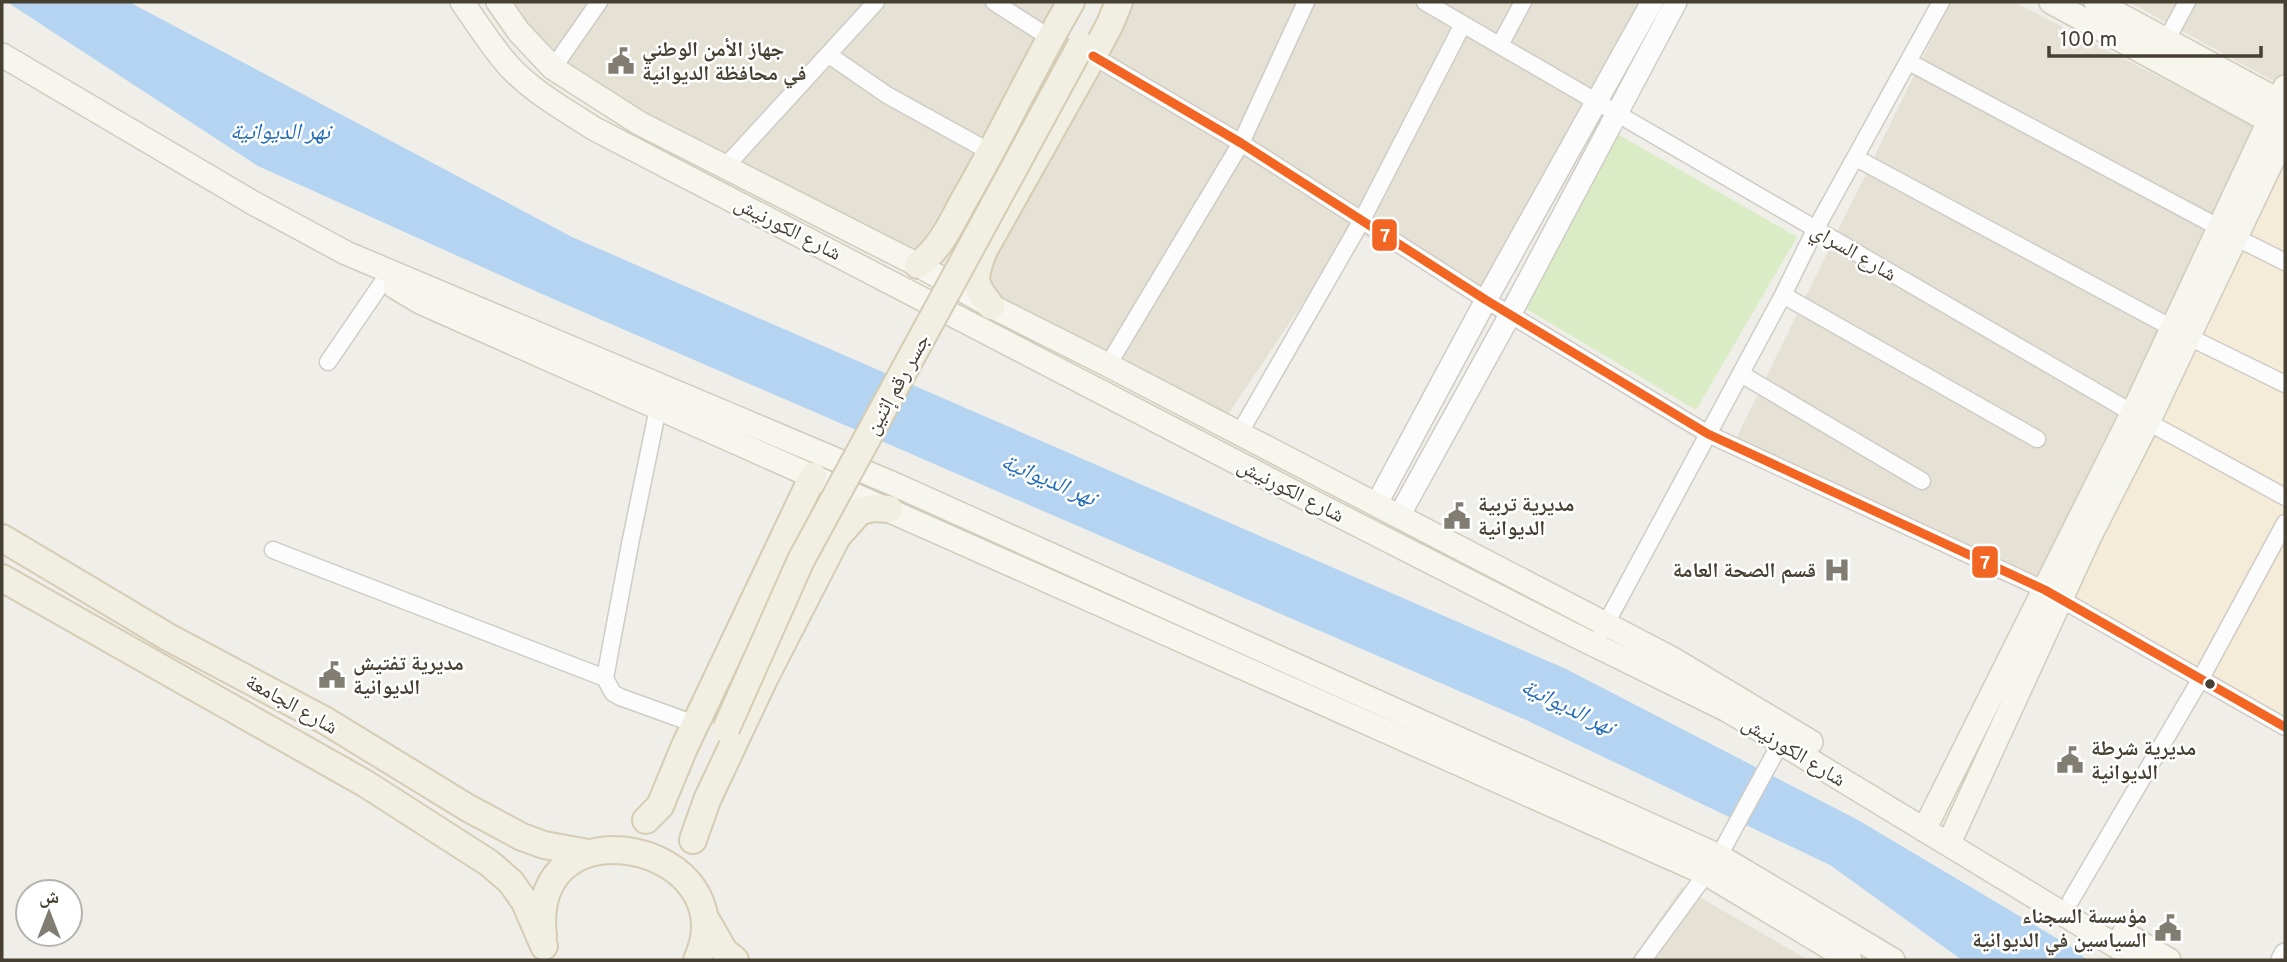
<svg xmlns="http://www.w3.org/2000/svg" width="2287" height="962" viewBox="0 0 2287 962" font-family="Overpass,'Noto Naskh Arabic',sans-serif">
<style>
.residential{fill:#e5e1d4}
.commercial{fill:#f4ebd9}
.green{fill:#daecc5}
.water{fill:#b4d4f2}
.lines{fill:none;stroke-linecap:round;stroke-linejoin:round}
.minor-casing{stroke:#ceccc5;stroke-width:19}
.tertiary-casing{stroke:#ceccc5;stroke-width:24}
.secondary-casing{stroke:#d0ccbe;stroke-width:26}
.primary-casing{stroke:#d4ccb3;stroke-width:30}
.minor{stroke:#fdfcfc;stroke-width:16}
.tertiary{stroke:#fdfcfc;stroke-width:21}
.secondary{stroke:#f6f5ee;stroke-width:23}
.primary{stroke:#f1eee2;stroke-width:26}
.primary-bridge-casing{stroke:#d4ccb3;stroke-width:30;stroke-linecap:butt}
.primary-bridge{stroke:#f1eee2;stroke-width:26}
.bus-1-casing{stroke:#fff;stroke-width:14}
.bus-1{stroke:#f26522;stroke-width:9}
.bus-dot{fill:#464033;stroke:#fff;stroke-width:2.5}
.labels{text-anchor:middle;stroke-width:5;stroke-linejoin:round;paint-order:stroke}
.poi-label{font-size:21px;font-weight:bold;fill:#464033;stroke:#fff;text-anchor:start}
.street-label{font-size:21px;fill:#464033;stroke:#fff}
.water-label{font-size:23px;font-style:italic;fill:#246eba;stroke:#fff}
.line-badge{stroke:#fff;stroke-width:2.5}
.badge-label{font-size:19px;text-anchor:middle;font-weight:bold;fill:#fff}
</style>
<rect width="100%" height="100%" fill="#f0eee8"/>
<path class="residential" d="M496,2h569l-149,251 -365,-183z
M1133,2h513l-159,290 -135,-62 -125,186 -251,-132z
M1950,2h64l244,126 -220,454 -304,-139z
M2129,2h156v69l-6,13z
M1682,887l126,73h-177z"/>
<path class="commercial" d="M2285,155v566l-218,-126z"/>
<path class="green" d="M1607,128l190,109 -101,173 -176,-105z"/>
<path class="water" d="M7,2h122l443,235 994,432 292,151 215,128 14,12h-125l-132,-95 -304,-145 -975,-422 -293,-132z"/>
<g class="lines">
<defs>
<path id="minor" d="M994,2l56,36
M1425,2l723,420 137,75
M2167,39l20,-37
M1500,45l23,-43
M829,55l58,40 105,58
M1093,56l148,87 245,157 222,134 337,156 240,137
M1909,62l309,165
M553,68l46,-66
M1856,158l333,179 96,47
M725,167l151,-165
M2235,237l50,25
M1783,295l254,144
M328,362l56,-82
M1108,365l133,-222 65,-141
M1741,374l181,107
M658,408l-28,136 -25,134 8,15 7,4 75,27
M1239,434l123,-214 101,-196
M273,550l332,128
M1602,631l181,-336 32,-65 126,-228
M2071,900l129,-220 85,-157
M1643,960l76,-104 62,-114"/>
<path id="tertiary" d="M1376,505l110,-205 166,-298
M1399,516l112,-203 165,-311
M2282,960l3,-6"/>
<path id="secondary" d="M462,2c15,21 29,44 46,63 23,26 56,44 85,63l718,373 257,131 159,78 412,250
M498,2l21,30 34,36 86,55 279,142 73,41 117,59 563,293 140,84
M2051,2l231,126
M2096,2l189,102
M2,55l253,149 91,49 550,232 823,371 174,104
M395,287l25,15 1287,572 143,86
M1924,830l209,-418 152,-325
M1949,843l140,-305 59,-116 137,-288
M2124,933l45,27"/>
<path id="primary" d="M918,265c22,-16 33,-41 46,-65 38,-65 69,-134 107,-198
M991,306c-19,-23 -18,-28 -7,-56l109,-194 17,-32 9,-22
M2,538l166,99 158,84 142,87 54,29 22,8 44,8
M2,578l364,206 123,79 22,19 14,20 19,44
M646,820l14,-14 24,-58 129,-272
M693,840l14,-40 57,-121 73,-142 23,-26 14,-3 15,1
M705,918l19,33 11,9
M543,936c-16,-141 206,-91 154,24"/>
</defs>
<use href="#minor" class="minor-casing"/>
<use href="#tertiary" class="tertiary-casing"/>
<use href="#secondary" class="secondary-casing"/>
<use href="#primary" class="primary-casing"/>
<use href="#minor" class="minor"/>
<use href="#tertiary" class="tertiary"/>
<use href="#secondary" class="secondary"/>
<use href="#primary" class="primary"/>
<defs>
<path id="primary-bridge" d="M726,729l75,-169 280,-515"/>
</defs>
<use href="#primary-bridge" class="primary-bridge-casing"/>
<use href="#primary-bridge" class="primary-bridge"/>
<defs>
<path id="bus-1" d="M1093,56l148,87 245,157 222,134 337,156 240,137"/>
</defs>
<use href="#bus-1" class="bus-1-casing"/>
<use href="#bus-1" class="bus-1"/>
</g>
<defs>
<symbol id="civic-bare" viewBox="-9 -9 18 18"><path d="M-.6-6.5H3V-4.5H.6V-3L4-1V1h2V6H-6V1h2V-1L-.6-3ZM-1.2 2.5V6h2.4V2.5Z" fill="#827d72" stroke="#fff" stroke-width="2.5" paint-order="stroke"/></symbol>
<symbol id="hospital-bare" viewBox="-9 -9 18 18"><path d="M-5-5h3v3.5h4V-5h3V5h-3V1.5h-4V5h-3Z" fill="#827d72" stroke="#fff" stroke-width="2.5" paint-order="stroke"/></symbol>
</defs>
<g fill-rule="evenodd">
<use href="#civic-bare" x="602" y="42" width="38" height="38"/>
<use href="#civic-bare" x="1438" y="497" width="38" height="38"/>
<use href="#hospital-bare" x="1818" y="551" width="38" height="38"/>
<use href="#civic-bare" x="313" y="656" width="38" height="38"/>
<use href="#civic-bare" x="2051" y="741" width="38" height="38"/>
<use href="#civic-bare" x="2149" y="909" width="38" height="38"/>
</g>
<circle class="bus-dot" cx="2210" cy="684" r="6"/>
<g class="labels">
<g class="poi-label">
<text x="642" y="56">جهاز الأمن الوطني<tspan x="642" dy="24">في محافظة الديوانية</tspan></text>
<text x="1478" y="511">مديرية تربية<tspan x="1478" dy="24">الديوانية</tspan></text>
<text x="1816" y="577" text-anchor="end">قسم الصحة العامة</text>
<text x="353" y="670">مديرية تفتيش<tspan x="353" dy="24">الديوانية</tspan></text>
<text x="2091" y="755">مديرية شرطة<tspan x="2091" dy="24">الديوانية</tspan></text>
<text x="2147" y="923" text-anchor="end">مؤسسة السجناء<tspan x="2147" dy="24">السياسين في الديوانية</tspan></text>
</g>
<g class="street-label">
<text transform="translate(788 228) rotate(27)" y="7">شارع الكورنيش</text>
<text transform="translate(1854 252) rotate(30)" y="7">شارع السراي</text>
<text transform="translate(897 384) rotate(-61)" y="7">جسر رقم إثنين</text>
<text transform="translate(1291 490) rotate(27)" y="7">شارع الكورنيش</text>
<text transform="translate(292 704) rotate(29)" y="7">شارع الجامعة</text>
<text transform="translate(1794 751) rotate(31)" y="7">شارع الكورنيش</text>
</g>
<g class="water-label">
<text x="280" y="139">نهر الديوانية</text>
<text transform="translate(1049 479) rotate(23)" y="8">نهر الديوانية</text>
<text transform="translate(1568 706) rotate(26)" y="8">نهر الديوانية</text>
</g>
</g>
<g class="line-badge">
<rect x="1371" y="218" width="27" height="34" rx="7" fill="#f26522"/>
<rect x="1971" y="545" width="28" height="34" rx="7" fill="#f26522"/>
</g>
<g class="badge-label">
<text x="1385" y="242">7</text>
<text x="1985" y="569">7</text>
</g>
<rect width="2287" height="962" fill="none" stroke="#464033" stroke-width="7"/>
<g transform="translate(49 913)"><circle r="33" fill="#ffffff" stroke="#b5b3ad" stroke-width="2"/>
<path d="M0-5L12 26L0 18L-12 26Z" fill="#827d72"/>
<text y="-10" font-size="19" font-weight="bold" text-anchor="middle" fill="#464033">ش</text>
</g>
<path d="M2049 46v10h212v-10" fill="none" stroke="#464033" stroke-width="3.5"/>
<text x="2060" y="46" font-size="21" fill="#464033" stroke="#ffffff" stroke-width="5" paint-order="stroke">100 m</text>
</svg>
